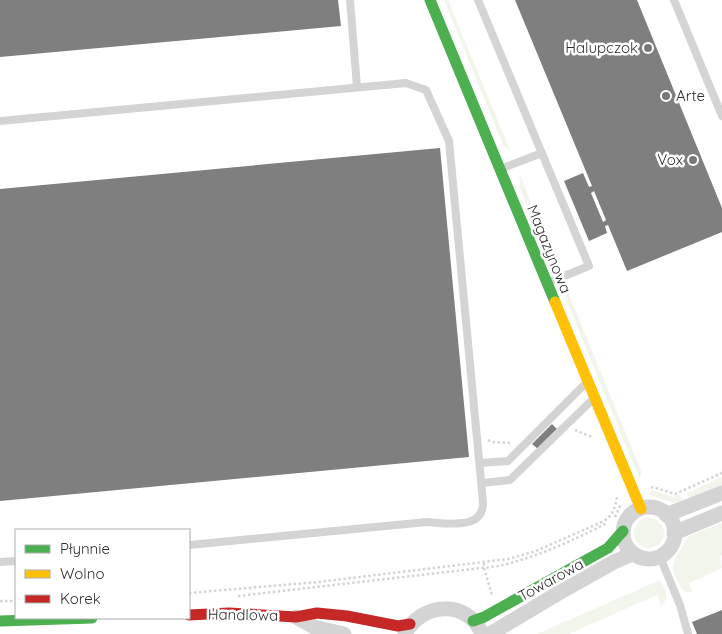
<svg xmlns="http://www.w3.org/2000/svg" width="722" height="634" viewBox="0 0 722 634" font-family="Quicksand,sans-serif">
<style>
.green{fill:#f1f5ec}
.building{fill:#7f7f7f;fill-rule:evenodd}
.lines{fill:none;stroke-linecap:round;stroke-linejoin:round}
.path{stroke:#d4d4d4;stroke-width:2.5;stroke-dasharray:2.5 2.5;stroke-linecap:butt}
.lane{stroke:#d4d4d4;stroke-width:8}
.street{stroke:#d4d4d4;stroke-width:15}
.fast{stroke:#4caf50;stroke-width:11}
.slow{stroke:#ffc107;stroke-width:11}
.jam{stroke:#c62828;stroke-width:11}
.poi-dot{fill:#787878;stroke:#fff;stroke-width:2}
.labels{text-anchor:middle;stroke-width:5;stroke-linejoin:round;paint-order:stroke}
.poi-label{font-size:15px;fill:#2f2f2f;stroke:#fff;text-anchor:end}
.street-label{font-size:15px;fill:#2f2f2f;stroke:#fff}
</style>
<rect width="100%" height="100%" fill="#fff"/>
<path class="green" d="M444,0h4l62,150 -7,-5z
M520,175l36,90 -7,-7 -30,-72z
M567,290l75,183 -3,5 -73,-179z
M722,477v8l-33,13 -2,-5z
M653,490l20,7 7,-2 2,5 -8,3 -27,-9z
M634 533a15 15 0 1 1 30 0a15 15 0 1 1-30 0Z
M722,523v32l-2,1 2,12 -33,15 3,9h-7l-4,-4 -7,-15 -1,-5 2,-10 14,-22z
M660,580c5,9 11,18 1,25l-4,-10 -88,39h-32z"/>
<path class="building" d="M0,0h338l3,26 -341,31z
M515,0h122l85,208v24l-95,39 -19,-46 -3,1 2,7 -18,8 -25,-60 19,-8 6,14 3,-1zM594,191l12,29 -3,2 -12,-29z
M440,148l29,309 -469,44v-312z
M552,424l5,5 -19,20 -6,-5z
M722,610v24h-25l-5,-12z"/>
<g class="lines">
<path class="path" d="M575,430l17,7
M488,440l4,2 20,1
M651,488l2,-1 22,7 47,-21
M615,517l6,-13
M484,563v5l8,27
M189,593l129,-11 190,-23 28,-8 68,-30c9,-6 11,-13 13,-24
M238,596l261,-30c38,-9 73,-25 108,-43
M0,601h16"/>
<path class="lane" d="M350,0l7,87
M478,0l111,266 -42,17
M674,0l48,116
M0,121l406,-38 20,7 23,51 34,361c1,29 -38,21 -56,20l-238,23
M500,169l42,-16
M480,463l28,-2 78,-78
M482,483l28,-3 82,-80
M660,557l20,48 8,29
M0,562l16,-1"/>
<path class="street" d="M623 533a26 26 0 1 1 52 0a26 26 0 1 1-52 0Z
M666,515l56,-22
M674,533l48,-20
M296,617l18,10 30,7
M405,634c16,-32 63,-35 77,0
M490,634l67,-40 57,-32 18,-8"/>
<path class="fast" d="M430,0l125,302
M0,621l92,-3
M473,621l11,-4 124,-69 15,-17"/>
<path class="slow" d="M555,302l86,207"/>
<path class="jam" d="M189,615l40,-2 67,4 21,-4 30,3 51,10 12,-2"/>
</g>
<g class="poi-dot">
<circle cx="648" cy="48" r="5"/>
<circle cx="666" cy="96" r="5"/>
<circle cx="693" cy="160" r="5"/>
</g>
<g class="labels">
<g class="poi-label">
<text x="638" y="53">Halupczok</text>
<text x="676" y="101" text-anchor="start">Arte</text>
<text x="683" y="165">Vox</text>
</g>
<g class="street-label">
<text transform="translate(549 249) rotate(68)" y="5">Magazynowa</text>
<text transform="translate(551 580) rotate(-29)" y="5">Towarowa</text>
<text transform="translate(243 615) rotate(1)" y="5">Handlowa</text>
</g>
</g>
<rect x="15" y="529" width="175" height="90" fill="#ffffff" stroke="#acacac"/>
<rect x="25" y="545" width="25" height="8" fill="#4caf50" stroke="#acacac"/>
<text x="60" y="554" font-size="15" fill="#2f2f2f">Płynnie</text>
<rect x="25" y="570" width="25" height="8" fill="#ffc107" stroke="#acacac"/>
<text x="60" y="579" font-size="15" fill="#2f2f2f">Wolno</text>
<rect x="25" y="595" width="25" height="8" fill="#c62828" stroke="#acacac"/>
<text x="60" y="604" font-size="15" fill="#2f2f2f">Korek</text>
</svg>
